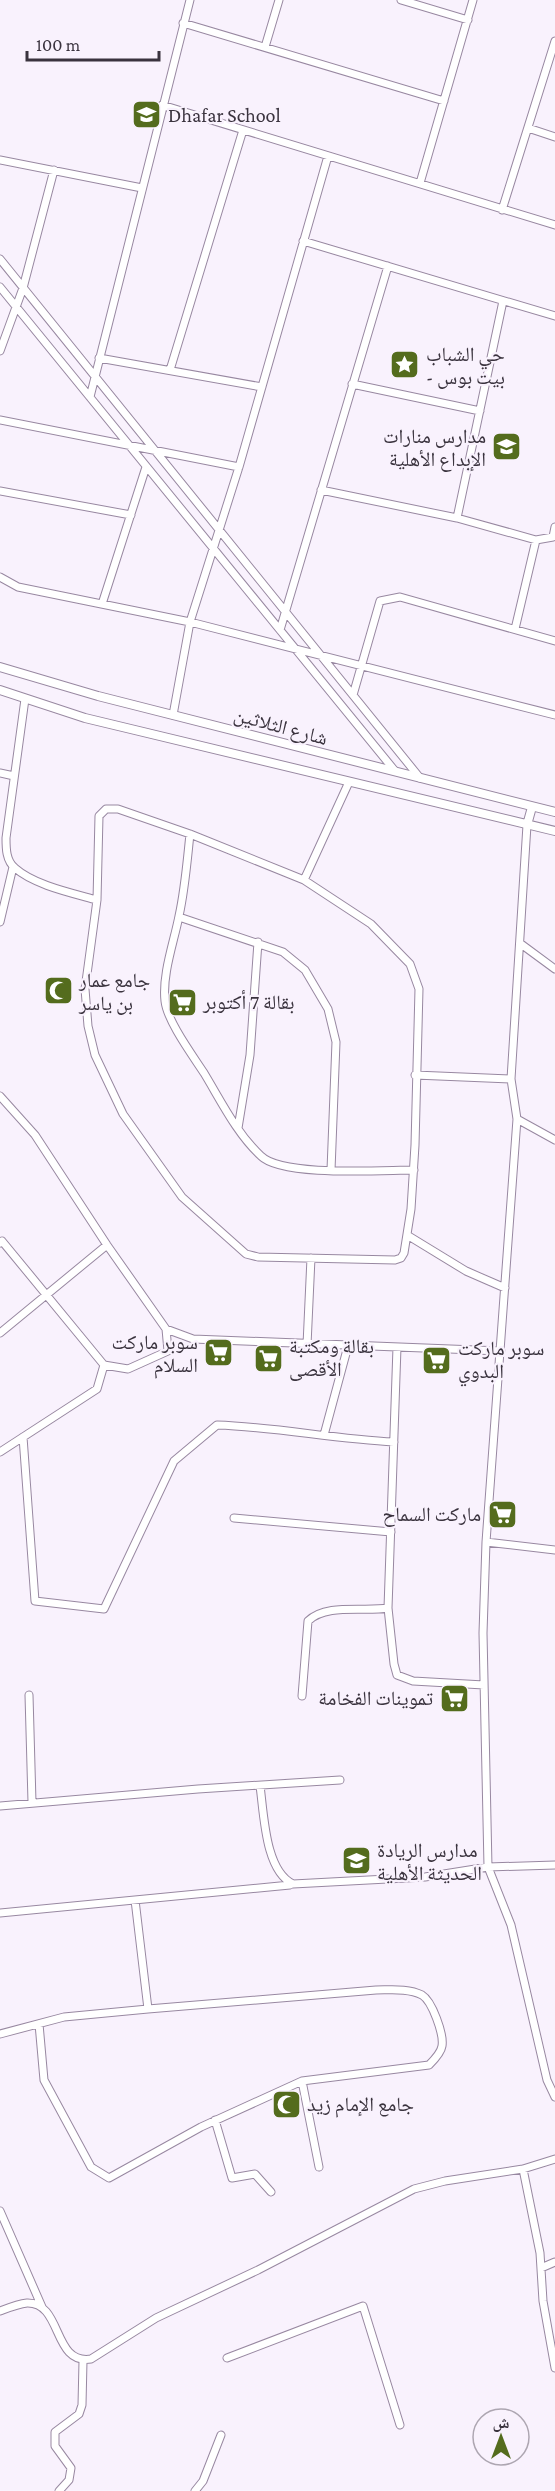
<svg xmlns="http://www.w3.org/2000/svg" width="555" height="2491" viewBox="0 0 555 2491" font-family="'Crimson Pro','Noto Naskh Arabic',serif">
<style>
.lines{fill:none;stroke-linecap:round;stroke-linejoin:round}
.minor-casing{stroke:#9888a1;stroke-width:9}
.tertiary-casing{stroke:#9888a1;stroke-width:10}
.minor{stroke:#fff;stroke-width:7}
.tertiary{stroke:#fff;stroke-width:8}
.labels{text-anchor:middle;stroke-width:4.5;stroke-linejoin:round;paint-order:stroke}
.poi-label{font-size:20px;fill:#3a333e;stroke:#f9f2fd;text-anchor:start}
.street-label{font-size:20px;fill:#3a333e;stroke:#f9f2fd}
</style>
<rect width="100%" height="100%" fill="#f9f2fd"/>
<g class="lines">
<defs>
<path id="minor" d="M401,0l67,20
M183,23l261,78
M265,47l14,-47
M162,105l393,120
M528,128l27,9
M0,160l142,28
M420,183l53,-183
M502,210l53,-169
M303,241l252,75
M0,259l420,519
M0,287l395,484
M0,351l23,-63 31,-118
M99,358l163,29
M170,370l73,-240
M352,384l128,27
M90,397l100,-397
M0,420l239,47
M321,490l136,28 79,22 17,-3 2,-10
M0,491l131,24
M457,518l46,-217
M0,577l18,10 172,35 365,93
M102,604l44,-137
M515,629l21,-89
M280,630l108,-364
M353,695l27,-94 20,-4 155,44
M25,699l-19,139c0,10 0,23 9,30 19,17 57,25 82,32
M173,715l17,-93 49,-155 89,-311
M0,773l14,3
M106,809h12l72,25 114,46 67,44 39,40 9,25 -4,156 -4,64 -7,44 -3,5 -6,2 -137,-3 -12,-3 -64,-57 -59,-83 -28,-59 -7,-29 -3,-37 12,-89 2,-84z
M527,825l-16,254 6,40 -31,423 -3,91 5,234 23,58 36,155 8,17
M190,834c-3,28 -5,55 -11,82 -5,26 -17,58 -14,85 2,20 28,55 39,72 17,28 33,61 57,83 21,21 121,14 153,14
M304,880l45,-98
M179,917l104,35 22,18 23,39 8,33 -5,128
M0,922l13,-55
M521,944l34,25
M415,1075l96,4
M0,1096l35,39 72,110 59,84 2,22 -40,18 -24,-4
M517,1119l38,21
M238,1128l12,-73 8,-113
M407,1235l59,36 39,17
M0,1243l2,-2 102,124 -7,24 -97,63
M166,1329l27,10 308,12
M0,1333l107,-88
M307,1345l4,-87
M397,1347l-9,261 6,56 3,11 16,6 71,4
M324,1435l24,-89
M23,1437l12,164 69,8 70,-148 43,-36c59,2 117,14 177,17
M234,1518l157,14
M486,1542l69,8
M29,1695l3,107
M302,1696l6,-75c18,-18 56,-9 80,-13
M260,1786c4,28 5,85 33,98l132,-7 63,-10 67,-2
M0,1806l198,-17 142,-9
M0,1913l290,-28
M39,2024l5,56 47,87 18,11 92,-51 101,-46 127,-16c5,-5 12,-12 13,-19 2,-12 -10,-45 -20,-51 -14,-7 -31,-5 -46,-5l-228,19
M0,2034l64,-17 84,-8 -13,-109
M302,2081l17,86
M215,2120l17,58 23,-4 16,18
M523,2169l17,84 3,48 12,67
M0,2211l42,96
M541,2268l14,-6
M0,2311c8,-3 18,-7 27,-8 36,-1 25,62 64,56l65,-41 102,-48 156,-81 31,-8 78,-12 32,-10
M227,2358l136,-52 37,119
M59,2491l10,-11 2,-12 -16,-22v-14l24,-18 3,-9 1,-44
M195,2491l8,-10 18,-46"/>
<path id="tertiary" d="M0,667l98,29 457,116
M0,690l85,28 470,113
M527,825l5,-18"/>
</defs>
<use href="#minor" class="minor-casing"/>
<use href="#tertiary" class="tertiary-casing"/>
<use href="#minor" class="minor"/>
<use href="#tertiary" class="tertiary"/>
</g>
<defs>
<symbol id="school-square" viewBox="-11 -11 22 22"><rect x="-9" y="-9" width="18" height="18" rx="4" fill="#546c1d" stroke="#f9f2fd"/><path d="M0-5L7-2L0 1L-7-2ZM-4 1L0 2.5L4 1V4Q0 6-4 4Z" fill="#fff"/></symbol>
<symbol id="sight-square" viewBox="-11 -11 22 22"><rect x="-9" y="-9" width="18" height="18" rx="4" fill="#546c1d" stroke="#f9f2fd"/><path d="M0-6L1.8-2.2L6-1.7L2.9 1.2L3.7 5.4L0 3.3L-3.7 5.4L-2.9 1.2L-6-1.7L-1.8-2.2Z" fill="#fff"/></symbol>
<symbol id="mosque-square" viewBox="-11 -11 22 22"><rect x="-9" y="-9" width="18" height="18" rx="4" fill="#546c1d" stroke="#f9f2fd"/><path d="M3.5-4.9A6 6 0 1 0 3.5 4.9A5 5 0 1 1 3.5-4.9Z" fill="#fff"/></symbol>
<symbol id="supermarket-square" viewBox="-11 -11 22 22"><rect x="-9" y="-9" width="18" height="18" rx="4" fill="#546c1d" stroke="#f9f2fd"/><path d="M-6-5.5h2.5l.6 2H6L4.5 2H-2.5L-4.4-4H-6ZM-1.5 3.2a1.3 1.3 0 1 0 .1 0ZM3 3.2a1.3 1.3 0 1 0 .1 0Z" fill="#fff"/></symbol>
</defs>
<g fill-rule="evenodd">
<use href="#school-square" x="130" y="98" width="33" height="33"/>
<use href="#sight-square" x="388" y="348" width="33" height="33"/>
<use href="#school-square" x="490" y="430" width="33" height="33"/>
<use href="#mosque-square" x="42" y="974" width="33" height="33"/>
<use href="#supermarket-square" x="166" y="986" width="33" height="33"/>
<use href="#supermarket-square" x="202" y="1336" width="33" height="33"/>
<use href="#supermarket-square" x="252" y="1342" width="33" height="33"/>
<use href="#supermarket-square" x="420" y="1344" width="33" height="33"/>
<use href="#supermarket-square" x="486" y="1498" width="33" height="33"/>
<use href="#supermarket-square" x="438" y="1682" width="33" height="33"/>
<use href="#school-square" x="340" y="1844" width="33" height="33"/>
<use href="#mosque-square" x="270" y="2088" width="33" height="33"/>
</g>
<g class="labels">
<g class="poi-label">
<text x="168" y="122">Dhafar School</text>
<text x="426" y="361">حي الشباب<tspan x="426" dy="23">- بيت بوس</tspan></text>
<text x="486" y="443" text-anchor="end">مدارس منارات<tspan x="486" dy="23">الإبداع الأهلية</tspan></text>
<text x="79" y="987">جامع عمار<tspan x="79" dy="23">بن ياسر</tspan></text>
<text x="203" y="1009">بقالة 7 أكتوبر</text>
<text x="198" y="1349" text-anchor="end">سوبر ماركت<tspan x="198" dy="23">السلام</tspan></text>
<text x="289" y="1353">بقالة ومكتبة<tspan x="289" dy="23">الأقصى</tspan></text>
<text x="458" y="1355">سوبر ماركت<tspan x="458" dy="23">البدوي</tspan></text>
<text x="481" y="1521" text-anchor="end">ماركت السماح</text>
<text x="433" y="1705" text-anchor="end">تموينات الفخامة</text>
<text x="377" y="1857">مدارس الريادة<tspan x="377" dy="23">الحديثة الأهلية</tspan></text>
<text x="307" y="2111">جامع الإمام زيد</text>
</g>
<g class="street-label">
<text transform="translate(281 726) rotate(15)" y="7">شارع الثلاثين</text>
</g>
</g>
<g transform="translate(501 2437)"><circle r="28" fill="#f9f2fd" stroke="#ada6b1" stroke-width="1.5"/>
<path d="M0-4.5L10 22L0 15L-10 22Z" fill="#546c1d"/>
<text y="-9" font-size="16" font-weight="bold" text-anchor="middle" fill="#3a333e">ش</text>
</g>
<path d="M27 51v9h132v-9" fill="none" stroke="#3a333e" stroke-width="3"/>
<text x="36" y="51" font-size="18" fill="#3a333e" stroke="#f9f2fd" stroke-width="4.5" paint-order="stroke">100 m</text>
</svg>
